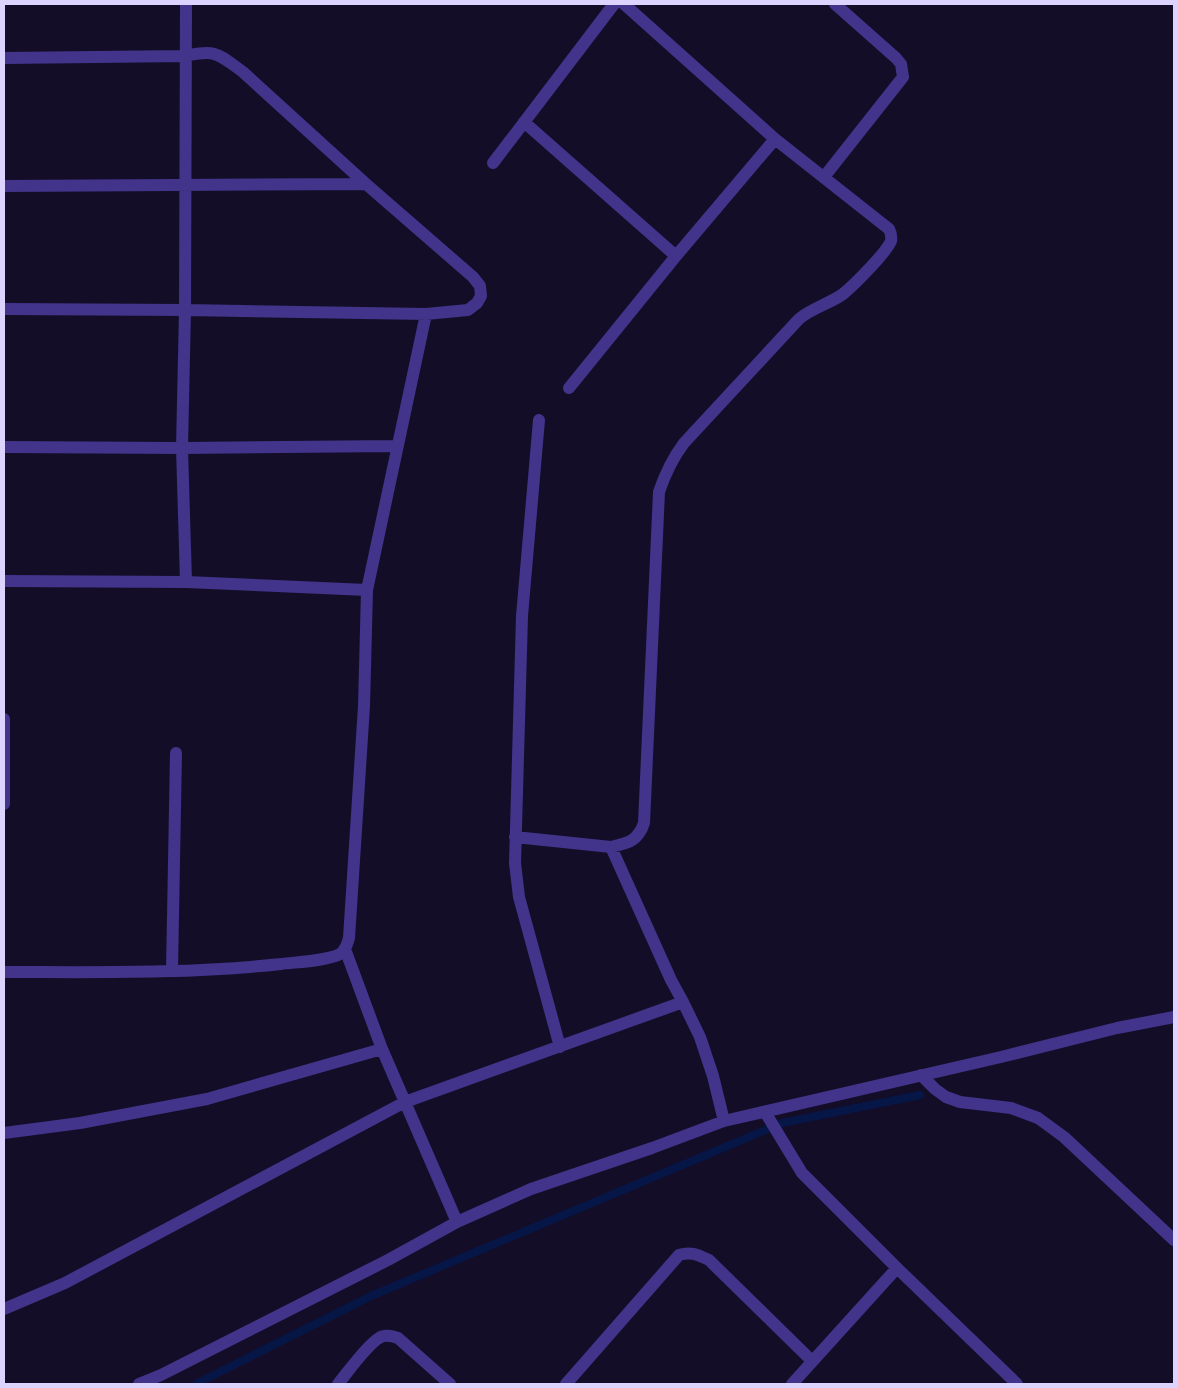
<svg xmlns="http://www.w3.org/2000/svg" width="1178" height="1388" viewBox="0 0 1178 1388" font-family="Rubik,sans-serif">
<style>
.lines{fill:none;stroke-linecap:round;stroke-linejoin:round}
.stream{stroke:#061647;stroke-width:8}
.minor{stroke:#41348a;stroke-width:12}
</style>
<rect width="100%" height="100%" fill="#140d27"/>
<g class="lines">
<path class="stream" d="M196,1384l175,-88 411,-173 138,-28"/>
<path class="minor" d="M186,4l-1,306 -3,138 4,134
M4,58l181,-2c32,-7 33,-2 58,16l123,112 107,93 7,9 1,10 -4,7 -9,7 -42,4 -241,-4 -181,-1
M524,122l152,134
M493,163l121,-159
M824,177l79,-100 -2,-13 -5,-6 -61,-54
M4,186l362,-2
M569,388l107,-132 99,-117
M539,420l-17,196 -7,247 4,34 41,150
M4,447l178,1 215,-2
M4,581l182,1 181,8
M4,719v85
M515,837l96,10c17,-4 27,-6 33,-24l15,-331c6,-18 13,-33 25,-49l115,-124c13,-11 30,-15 44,-25 11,-9 43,-41 48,-53 1,-5 0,-8 -2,-12l-114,-90 -151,-135
M611,847l60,133 12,22 17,35 13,39 11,45
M345,949l37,100 75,173
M172,971l4,-218
M4,972c92,0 184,2 277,-8 15,-2 46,-3 59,-10 6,-4 7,-10 9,-16l15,-232 3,-116 59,-276
M921,1075l14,14 11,8 14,5 51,6 27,10 26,19 110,103
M765,1112l37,61 95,95
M4,1133l76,-10 127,-24 175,-50
M4,1309l61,-26 340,-181 278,-100
M139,1384l22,-9 227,-115 69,-38 74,-33 121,-41 72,-27 277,-64 116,-29 57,-11
M338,1384c10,-12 28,-38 41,-46 6,-4 13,-2 19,0l52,46
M566,1384l113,-129c12,-4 19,0 30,5l103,101
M792,1384l105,-116 120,116"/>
</g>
<rect width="1178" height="1388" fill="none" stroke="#ddd3ff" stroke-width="10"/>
</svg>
